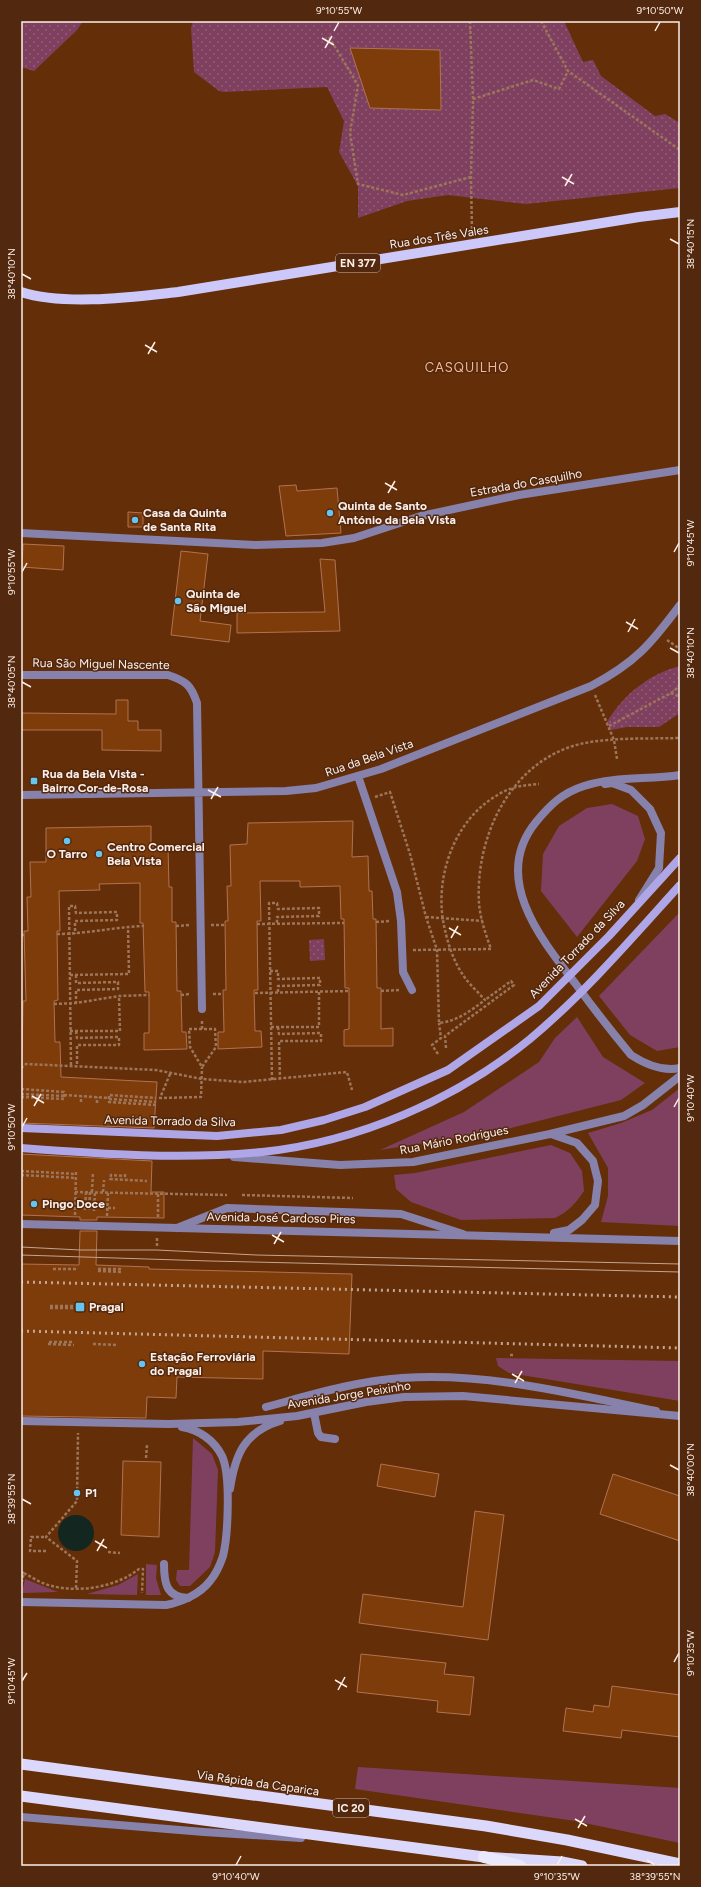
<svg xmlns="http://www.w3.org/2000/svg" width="701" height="1887" viewBox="0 0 701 1887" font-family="Figtree,sans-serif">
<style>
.grass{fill:#7f405f}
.park{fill:url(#park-dots)}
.water{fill:#142620}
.building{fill:#7f3c0b;stroke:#b07350}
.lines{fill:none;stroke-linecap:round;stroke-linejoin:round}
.path{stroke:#9c755a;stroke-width:2.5;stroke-dasharray:3 2;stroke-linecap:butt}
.service{stroke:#8782ab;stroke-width:8}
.minor{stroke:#8782ab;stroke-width:8}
.secondary{stroke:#afa6e7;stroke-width:8}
.primary{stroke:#cdc8fa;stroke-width:10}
.trunk{stroke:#dcd8fb;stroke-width:11}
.motorway{stroke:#eae8fc;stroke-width:12}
.tram{stroke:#c2a592;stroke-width:1}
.rail{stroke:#c2a592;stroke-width:3;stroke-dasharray:2 4;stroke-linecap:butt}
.ticks{fill:none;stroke:#fdefe8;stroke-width:1.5}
.poi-dot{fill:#66c4ef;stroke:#52280e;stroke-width:1.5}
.labels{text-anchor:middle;stroke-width:3;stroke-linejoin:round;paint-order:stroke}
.shield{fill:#52280e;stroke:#cab3a7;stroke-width:1}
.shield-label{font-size:11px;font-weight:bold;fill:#fdefe8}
.street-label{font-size:12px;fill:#fdefe8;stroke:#52280e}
.poi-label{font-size:12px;font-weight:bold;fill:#fdefe8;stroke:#52280e;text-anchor:start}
.neighbourhood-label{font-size:13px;letter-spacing:1px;fill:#f8b792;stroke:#52280e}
.neatline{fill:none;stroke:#fdefe8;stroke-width:1.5}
.ticks-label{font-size:10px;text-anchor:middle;fill:#fdefe8}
</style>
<defs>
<pattern id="park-dots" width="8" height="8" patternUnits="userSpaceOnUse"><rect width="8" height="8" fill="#7f405f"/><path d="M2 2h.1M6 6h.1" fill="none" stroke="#925c76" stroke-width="1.8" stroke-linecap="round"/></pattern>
</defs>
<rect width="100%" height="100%" fill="#642e08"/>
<path class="grass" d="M612,804l26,12 7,23 -8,22 -60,76 -36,-46 2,-37 16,-28 28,-18z
M680,912v135l-23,4 -27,-16 -31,-39z
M577,1017l26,40 42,26 -24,17 -122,31 -119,19 84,-38 75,-50 16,-24z
M680,1088v138l-79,-4 7,-26v-28l-20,-35 33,-10 31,-13z
M551,1145l19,8 12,18 2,20c-8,12 -16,21 -29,27l-94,2 -50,-18 -15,-13 -2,-14 21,-2z
M496,1358l184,3v40l-171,-28 -11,-7z
M193,1438l19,16 6,16 -3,82 -5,15 -20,19h-10l-4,-6 1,-10h12z
M146,1564l11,1 -1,13 5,17h-15z
M138,1574l-1,21 -50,-1 31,-9z
M25,1579l33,13 -36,1z
M358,1767l322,21v55l-105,-22 -220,-32z"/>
<path class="park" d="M21,21h62l-6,9 -43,41 -13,-4z
M193,21h371l19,41 10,-2 8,16 54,40 10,-2 15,9v65l-154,16 -78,-9 -41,6 -49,17v-32l-19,-34 5,-31 -17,-34 -103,5 -5,-1 -25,-19 -3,-44z
M680,666v47l-21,14h-32l-16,3 -4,-8c16,-27 42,-48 73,-56z
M324,939l1,21 -15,1 -1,-21z"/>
<path class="water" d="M58 1533a18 18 0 1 1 36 0a18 18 0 1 1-36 0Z"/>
<path class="building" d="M350,48l90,2 1,60 -71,-2z
M296,485l1,6 40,-3 4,45 -55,3 -7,-50z
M128,512l15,1v14h-15z
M23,544l41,2 -1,24 -41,-3z
M181,551l27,3 -8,67 31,4 -2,17 -58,-7z
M320,559l15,1 5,71 -103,2v-20l88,-1z
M116,700h12v21h10v9h23v21l-59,-1v-20h-80v-17l94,1z
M353,821l-1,36 16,-1 1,35h3l1,28h3l1,69h4v41l12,-1v18h-49v-16l5,-1v-41h-4l-1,-69h-3l-1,-33 -40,1v-6h-40l1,40h-4l1,69h-4l1,41h6l1,16 -44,2v-17h6l-1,-42h3l-1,-69h3l-1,-35h4l-1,-41 17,-1 1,-21z
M151,826v20h17l1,41h3v35h4l1,69h4l1,41h4l1,17 -43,1v-17h5v-41h-4l-2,-69h-3v-40l-41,1 1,6 -41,1 1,40h-3l1,69 -4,1 1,41h5l1,35 96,5 -3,46 -133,-5 2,-122h3l-2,-70h4l-1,-34h4l-1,-35h16v-34z
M21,1154l131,7 -1,31h13v26l-67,-1v3h-17v-3l-59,-2z
M80,1231h17l-1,34 53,2v2l203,5 -3,80 -86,-3v28l-86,-2 -1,21 -29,-1 -1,21 -125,-2v-152l58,1z
M123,1461l38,1 -2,75 -38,-2z
M381,1464l58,10 -4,23 -58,-11z
M613,1474l67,22v45l-80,-27z
M475,1511l29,4 -16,125 -129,-17 4,-29 100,13z
M361,1654l85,9 -2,11 30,3 -4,38 -33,-3 1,-11 -81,-9z
M612,1686l68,9v42l-58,-7 -1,8 -58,-7 3,-23 27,4 1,-7 15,2z"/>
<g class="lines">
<path class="path" d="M470,21l3,78 -2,78 1,55
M541,21l27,50 112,79
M329,37l29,48 -8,48 8,51 45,11 68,-18
M473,99l60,-19 26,9 9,-18
M667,640l13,9
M671,693l9,-7
M595,695l19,45 3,19
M609,726l62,-33 9,4
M375,797l15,-5 20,62 16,63 11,33 2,73c19,-2 31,-12 46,-23 -7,-8 -16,-16 -22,-25 -9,-13 -15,-31 -18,-45 -12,-48 7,-108 51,-134 13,-9 28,-11 43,-12
M426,917l57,4
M376,922l14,-1
M257,924l87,-1
M211,925h14
M176,926l14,-1
M57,934c29,0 57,-7 87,-8
M21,935h3
M413,950l78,-1c-5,-14 -11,-31 -12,-46 -4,-67 32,-142 101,-159 32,-7 67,-5 100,-6
M270,971h8v8l42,-1v7l-42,1v7
M70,975l59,-1 -1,-47
M76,975v8l42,-1v7l-42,1v13
M381,991l19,-1
M255,993l94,-2
M213,994h10
M181,995l9,-1
M21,1004h2
M54,1004l22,-1 43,-7 30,-1
M271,1027h48v-35
M278,1027l1,7 42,-1v8h-42l1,39
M189,1029h26l1,18 -14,20 -12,-20z
M202,1029v-9
M70,1031h50l-1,-35
M76,1031l1,7 42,-1v8h-42v21
M446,1048l-1,-12 69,-51 -3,-4 -26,19
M438,1054l-6,-9 9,-7 -2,-15
M71,1065l-2,-159h6l1,7 41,-1v8l-42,1v13
M21,1068l5,-4 130,6 46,9 41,3 104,-10 5,18
M170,1074l-10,24 41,-1 1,-30
M272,1080l-3,-177h8l1,6 41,-1v8l-42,1v7
M21,1094l43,2
M64,1095l45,3
M21,1097l43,2v-7l-43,-3
M109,1099l47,3
M81,1102v-6
M97,1103v-6
M156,1105l-47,-3v-7l47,3
M21,1171l55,3
M125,1174v2l-14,-1 -1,4 37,2
M21,1175l55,3
M75,1192l152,3
M92,1192l1,-20
M103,1192l1,-12
M242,1195l111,3
M108,1208h7
M85,1210l1,-18
M89,1210l1,-18
M94,1211l1,-19
M75,1215l1,-44
M107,1216l1,-23
M158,1217v-23
M157,1246v-8
M53,1269h24
M98,1269h25
M98,1271l25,1
M50,1306h26
M50,1308h26
M95,1308l25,1
M49,1342h25
M48,1344l26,1
M93,1344l25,1
M510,1355h5
M146,1458l1,-13
M46,1551h-16l1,-14h15
M108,1552l12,1
M21,1572l3,1 -3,12
M24,1573c9,5 18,11 28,13 28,7 64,1 87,-17h4l-1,24
M76,1588l1,-27 -31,-24 31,-36 1,-68"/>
<path class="service" d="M177,1228l50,-20 174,6 62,20
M266,1407c45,-12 90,-26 136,-29 86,-6 170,16 254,33
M314,1413l4,20 3,4 14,2
M164,1564c0,19 2,33 24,34
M21,1817l183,15 97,6"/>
<path class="minor" d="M21,533l234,12 67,-2 32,-5 67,-22 98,-21 161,-25
M21,675h147c18,6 23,10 29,28l5,306
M680,775c-32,5 -65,1 -96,11 -22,7 -34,19 -48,36 -45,55 4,116 39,161 18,25 37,49 56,72 14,9 31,17 49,13
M358,776l39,116 4,29 2,51 9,18
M605,784l7,-1 19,7 19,19 11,24 -2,35 -20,32
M21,795l265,-4 30,-3 65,-19 210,-83c44,-23 60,-42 89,-81
M551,1134l26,9 16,18 5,20 -3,24 -13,15 -13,10 -15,3
M234,1157l106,8 73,-3 137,-28 74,-18 19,-11 37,-29
M21,1224l659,17
M21,1421l148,3 69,-2 59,-6 69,-14 38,-5 59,-1 217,20
M230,1489c5,-34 14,-57 50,-68
M21,1602l145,3c16,-3 34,-11 44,-24 6,-7 10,-16 13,-25 5,-20 8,-81 -1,-100 -8,-16 -23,-26 -40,-29"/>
<path class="secondary" d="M21,1128l196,8 64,-6 43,-10 41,-13 83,-37 91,-64 70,-70 71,-78
M21,1148c80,6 161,12 241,4 96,-10 193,-52 268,-113 55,-46 102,-101 150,-154"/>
<path class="primary" d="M21,292c44,14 111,5 157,0l461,-75 41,-5"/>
<path class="trunk" d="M21,1764l465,62 81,14 113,24
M21,1796l463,61 78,5 20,4"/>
<path class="motorway" d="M484,1857l36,9"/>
<path class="tram" d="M21,1247l59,3h77l99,5 424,9
M21,1255l189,6 470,11"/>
<path class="rail" d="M21,1282l659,15
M21,1331l659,17"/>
</g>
<path class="ticks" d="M334,31l5,-9M655,31l5,-9M322,38l12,7M325,48l7,-12M562,177l12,7M565,186l7,-12M670,239l9,5M22,274l9,5M145,345l12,7M148,354l7,-12M385,483l12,7M388,493l7,-12M674,552l5,-9M22,572l5,-9M626,622l12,7M628,632l7,-13M670,648l9,5M22,682l9,5M208,790l13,7M211,799l7,-12M449,928l12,7M451,938l7,-12M32,1096l12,7M34,1106l7,-12M674,1107l5,-9M22,1127l5,-9M272,1235l12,7M274,1244l7,-12M512,1374l12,7M515,1383l7,-12M670,1465l9,5M22,1499l9,5M95,1541l12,7M97,1551l7,-12M674,1662l5,-9M335,1680l12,7M22,1681l5,-8M338,1690l7,-13M575,1819l12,7M578,1828l7,-12M647,1860l8,5M236,1865l5,-9M557,1865l5,-9"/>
<g class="poi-dot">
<circle cx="330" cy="513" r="4"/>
<circle cx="135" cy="520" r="4"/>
<circle cx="178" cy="601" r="4"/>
<rect x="30" y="777" width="8" height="8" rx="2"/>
<circle cx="67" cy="841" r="4"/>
<circle cx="99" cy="854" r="4"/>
<circle cx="34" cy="1204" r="4"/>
<rect x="75" y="1302" width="10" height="10" rx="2"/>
<circle cx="142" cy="1364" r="4"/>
<circle cx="77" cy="1493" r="4"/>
</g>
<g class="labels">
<g class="shield">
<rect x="336" y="254" width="44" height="18" rx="3"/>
<rect x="333" y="1799" width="36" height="18" rx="3"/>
</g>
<g class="shield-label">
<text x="358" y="267">EN 377</text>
<text x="351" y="1812">IC 20</text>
</g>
<g class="street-label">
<text transform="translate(439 237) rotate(-9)" y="4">Rua dos Três Vales</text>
<text transform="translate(526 483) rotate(-10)" y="4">Estrada do Casquilho</text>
<text transform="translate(101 664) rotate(1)" y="4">Rua São Miguel Nascente</text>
<text transform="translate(369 758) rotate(-19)" y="4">Rua da Bela Vista</text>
<text transform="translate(577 949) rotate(-46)" y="4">Avenida Torrado da Silva</text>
<text transform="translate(170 1121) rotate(1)" y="4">Avenida Torrado da Silva</text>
<text transform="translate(454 1140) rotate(-11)" y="4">Rua Mário Rodrigues</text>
<text transform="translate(281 1218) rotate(1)" y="4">Avenida José Cardoso Pires</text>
<text transform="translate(349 1395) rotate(-9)" y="4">Avenida Jorge Peixinho</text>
<text transform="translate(258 1783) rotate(8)" y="4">Via Rápida da Caparica</text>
</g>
<g class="poi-label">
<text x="338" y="510">Quinta de Santo<tspan x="338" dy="14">António da Bela Vista</tspan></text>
<text x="143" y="517">Casa da Quinta<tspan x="143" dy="14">de Santa Rita</tspan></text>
<text x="186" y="598">Quinta de<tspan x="186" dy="14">São Miguel</tspan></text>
<text x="42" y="778">Rua da Bela Vista -<tspan x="42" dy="14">Bairro Cor-de-Rosa</tspan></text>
<text x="107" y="851">Centro Comercial<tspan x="107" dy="14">Bela Vista</tspan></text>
<text x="67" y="858" text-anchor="middle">O Tarro</text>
<text x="42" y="1208">Pingo Doce</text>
<text x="89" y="1311">Pragal</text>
<text x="150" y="1361">Estação Ferroviária<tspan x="150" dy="14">do Pragal</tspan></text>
<text x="85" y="1497">P1</text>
</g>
<g class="neighbourhood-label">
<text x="467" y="372">CASQUILHO</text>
</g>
</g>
<rect width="701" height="1887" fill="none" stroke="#52280e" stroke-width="44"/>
<rect x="22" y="22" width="657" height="1843" class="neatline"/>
<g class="ticks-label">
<text x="339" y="14">9°10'55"W</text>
<text x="660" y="14">9°10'50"W</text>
<text transform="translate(690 244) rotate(-90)" y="4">38°40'15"N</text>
<text transform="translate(11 274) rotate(-90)" y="4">38°40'10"N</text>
<text transform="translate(690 543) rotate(-90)" y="4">9°10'45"W</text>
<text transform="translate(11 572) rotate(-90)" y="4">9°10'55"W</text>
<text transform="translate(690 653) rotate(-90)" y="4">38°40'10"N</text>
<text transform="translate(11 682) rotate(-90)" y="4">38°40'05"N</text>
<text transform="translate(690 1098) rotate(-90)" y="4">9°10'40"W</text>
<text transform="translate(11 1127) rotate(-90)" y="4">9°10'50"W</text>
<text transform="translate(690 1470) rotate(-90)" y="4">38°40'00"N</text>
<text transform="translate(11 1499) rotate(-90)" y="4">38°39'55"N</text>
<text transform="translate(690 1653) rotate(-90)" y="4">9°10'35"W</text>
<text transform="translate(11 1681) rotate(-90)" y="4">9°10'45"W</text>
<text x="236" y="1880">9°10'40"W</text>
<text x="557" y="1880">9°10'35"W</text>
<text x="655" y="1880">38°39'55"N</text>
</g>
</svg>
